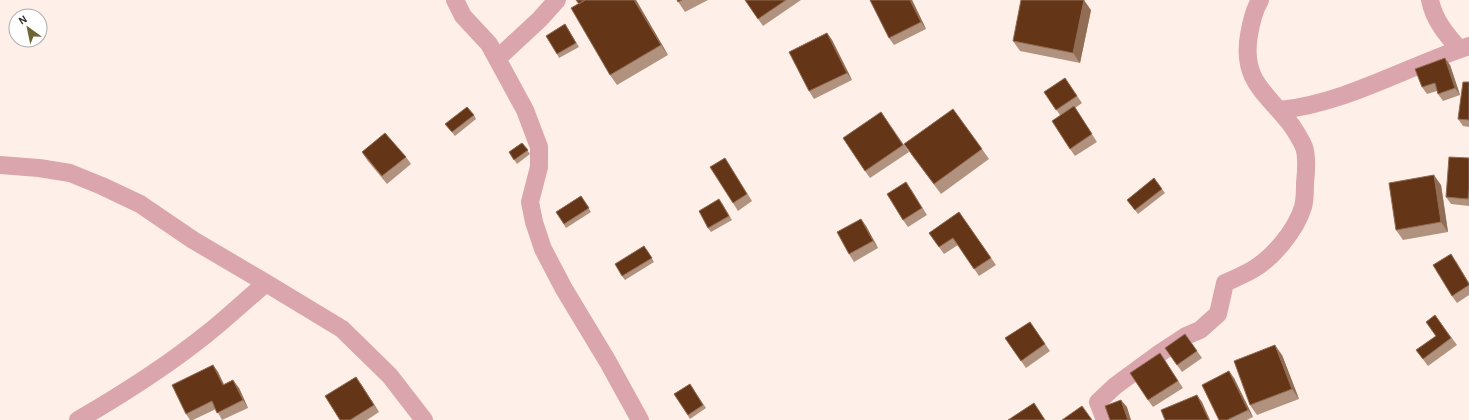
<svg xmlns="http://www.w3.org/2000/svg" width="1469" height="420" viewBox="0 0 1469 420" font-family="'Alegreya Sans',sans-serif">
<style>
.lines{fill:none;stroke-linecap:round;stroke-linejoin:round}
.street{stroke:#daa5ac;stroke-width:18}
.wall{fill:#b1927f}
.shaded-wall{fill:#926d55}
.building{fill:#643516;stroke:#926d55}
</style>
<rect width="100%" height="100%" fill="#fef0e8"/>
<g class="lines">
<path class="street" d="M455,0l8,16 26,28 36,66 14,37v20l-9,35 4,20 9,27 21,40 44,73 32,58
M1430,0c4,20 16,34 29,49
M497,59l43,-40 17,-19
M1280,110c66,-7 126,-43 189,-64
M0,165l39,3 31,5 32,13 38,18 53,36 73,43 76,46 48,47 34,44
M78,420c45,-26 89,-54 130,-87 20,-16 39,-34 58,-50
M1105,420l-7,-18 17,-16 45,-33 26,-17 14,-6 18,-16 7,-31c9,-4 18,-8 27,-13 21,-12 44,-40 51,-63 2,-7 2,-16 2,-24 1,-9 2,-27 -1,-36 -3,-7 -8,-15 -12,-21 -25,-33 -51,-45 -43,-91 2,-12 5,-25 11,-35"/>
</g>
<path class="wall" d="M636,0l32,55 -51,30 -7,-10 -31,-71z
M677,0h31l-23,12z
M745,0h56l-38,26z
M870,0h42l14,29 -32,16 -5,-7z
M1091,10l-11,53 -60,-12 -7,-10z
M565,24l14,23 -20,11 -2,-4z
M827,33l5,7 20,40 -38,19 -5,-8z
M1450,65l10,30 -17,6 -5,-7 -1,-3 -10,3 -5,-7z
M1065,78l17,25 -7,5 22,34 -22,14 -5,-7 -10,-34 -16,-23z
M1469,82v45l-6,-1 -5,-7z
M881,112l28,40 -39,26 -5,-7z
M474,115l2,4 -21,17 -10,-12z
M522,143l8,11 -13,10 -8,-12z
M982,149l7,10 -48,35 -30,-40z
M362,152l44,5 5,7 -24,20 -20,-24z
M725,158l27,43 -14,10 -5,-8z
M1469,158v48l-18,-2 -5,-7z
M1441,185l7,47 -45,8 -7,-10z
M911,189l16,26 -19,12 -5,-7z
M1162,189l3,4 -27,21 -11,-14z
M581,196l10,16 -25,16 -10,-16z
M722,203l10,17 -21,12 -3,-4z
M959,212l37,53 -17,11 -21,-31 -14,9 -15,-21z
M861,219l5,7 12,22 -24,14 -5,-8z
M647,250l7,12 -29,18 -3,-4z
M1456,261l13,22v12l-12,8 -5,-7z
M1435,315l22,30 -29,21 -12,-16 20,-14z
M1030,322l20,29 -24,17 -21,-30z
M1185,334l17,24 -20,14 -17,-24z
M1160,353l23,35 -30,19 -5,-7z
M1282,355l17,44 -42,16 -7,-10z
M213,365l5,7 6,13 15,3 9,20 -26,12 -6,-11 -23,11h-3l-4,-6z
M1234,378l19,39 -6,3h-28z
M361,384l18,28 -12,8h-27z
M690,384l16,24 -16,11 -16,-25z"/>
<path class="shaded-wall" d="M634,0h2l32,55 -7,-10z
M910,0h2l14,29 -5,-7z
M1084,0l7,10 -11,53 -7,-10z
M827,33l5,7 20,40 -5,-7z
M1445,58l5,7 10,30 -5,-7z
M1434,175l7,10 7,47 -7,-10z
M861,219l5,7 12,22 -5,-7z
M1451,254l18,29v1z
M1275,345l7,10 17,44 -7,-10z
M213,365l5,7 10,21 -5,-8z
M1229,371l5,7 19,39 -5,-7z
M356,377l5,7 18,28 -5,-7z
M233,380l6,8 9,20 -5,-8z
M1197,395l5,7 8,18h-1z
M1121,400l6,7 4,13h-3z"/>
<path class="building" d="M576,0h9l-6,4z
M585,0h49l27,45 -51,30 -39,-67z
M677,0h5l-4,2z
M745,0h41l-28,19z
M870,0h40l11,22 -32,16z
M1021,0h63l-11,53 -60,-12z
M565,24l11,19 -19,11 -11,-18z
M827,33l20,40 -38,18 -20,-39z
M1445,58l10,30 -17,6 -3,-11 -13,4 -7,-18z
M1065,78l12,18 -21,14 -12,-18z
M1463,82h6v38l-11,-1z
M1074,106l18,28 -22,15 -18,-28z
M467,107l7,8 -22,17 -7,-8z
M953,109l29,40 -48,35 -30,-40z
M881,112l22,33 -38,26 -22,-33z
M385,133l21,24 -24,19 -20,-24z
M522,143l6,7 -14,10 -5,-8z
M1449,157l20,1v31l-1,10 -22,-2z
M725,158l22,36 -14,9 -23,-36z
M1434,175l7,47 -45,8 -7,-47z
M1154,178l8,11 -27,21 -8,-10z
M906,182l16,26 -19,12 -16,-26z
M581,196l8,12 -25,16 -8,-12z
M719,199l10,17 -21,12 -9,-17z
M959,212l32,46 -17,11 -21,-31 -14,9 -10,-14z
M861,219l12,22 -24,13 -12,-22z
M644,246l8,12 -30,18 -7,-12z
M1451,254l18,30v1l-17,11 -19,-31z
M1435,315l16,23 -28,21 -7,-9 20,-14 -10,-14z
M1030,322l15,22 -24,17 -16,-23z
M1185,334l12,17 -20,14 -12,-17z
M1275,345l17,44 -42,16 -16,-44z
M1160,353l18,28 -30,19 -18,-27z
M213,365l10,20 10,-5 10,20 -26,13 -5,-12 -26,13 -14,-29z
M1229,371l19,39 -21,10h-8l-17,-35z
M356,377l18,28 -24,15h-10l-15,-24z
M690,384l13,21 -15,10 -14,-21z
M1197,395l12,25h-44l-4,-10z
M1121,400l7,20h-18l-5,-14z
M1034,403l11,17h-37z
M1082,406l10,14h-30z"/>
<g transform="translate(28 28) rotate(327)"><circle r="19" fill="#ffffff" stroke="#adabaa"/>
<path d="M0-3L7 15L0 10L-7 15Z" fill="#6d6532"/>
<text y="-6" font-size="11" font-weight="bold" text-anchor="middle" fill="#332d2b">N</text>
</g>
</svg>
